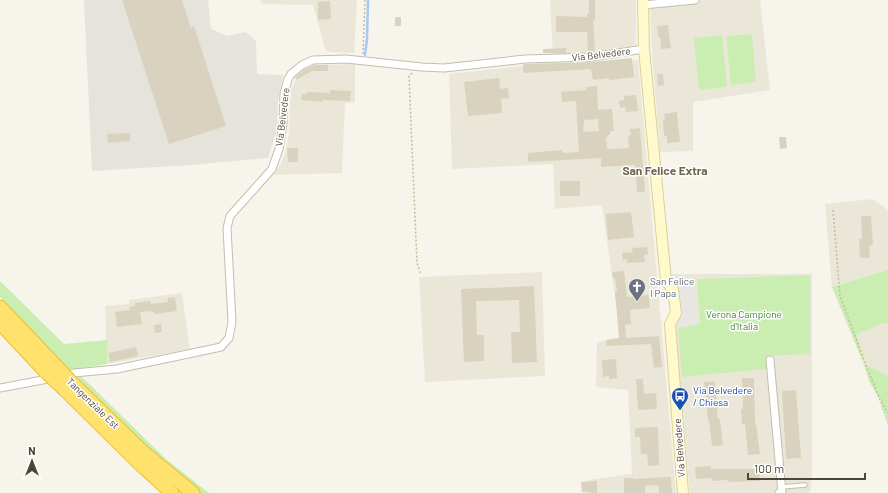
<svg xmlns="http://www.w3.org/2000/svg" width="888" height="493" viewBox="0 0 888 493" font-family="Barlow,sans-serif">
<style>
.residential{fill:#ebe7d8}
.industrial{fill:#e6e3dc}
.green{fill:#caeeb1}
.parking{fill:#e8e6e2}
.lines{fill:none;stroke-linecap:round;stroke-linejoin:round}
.stream{stroke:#a3caf7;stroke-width:2.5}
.building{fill:#d9d2bf;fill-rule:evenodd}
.lane-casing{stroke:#c3beac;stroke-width:5.5}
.street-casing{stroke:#c3beac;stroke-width:9}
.secondary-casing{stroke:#dad197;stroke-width:12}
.highway-casing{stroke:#ecbf2f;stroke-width:15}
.path{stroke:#c6bd9c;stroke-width:1.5;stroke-dasharray:2 2;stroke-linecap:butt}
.lane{stroke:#fff;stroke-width:3.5}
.street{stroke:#fff;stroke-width:7}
.secondary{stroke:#fff9cc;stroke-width:10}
.highway{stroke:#ffe16d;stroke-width:13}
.highway-bridge-casing{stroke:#ecbf2f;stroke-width:15;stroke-linecap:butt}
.highway-bridge{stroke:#ffe16d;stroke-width:13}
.labels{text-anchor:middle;stroke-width:3;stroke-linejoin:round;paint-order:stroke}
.street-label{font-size:10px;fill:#4c4637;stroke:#fff}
.worship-label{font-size:10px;fill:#5b616d;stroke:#fff;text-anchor:start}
.park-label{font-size:10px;fill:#3c8524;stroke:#fff}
.transit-label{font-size:10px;fill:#164399;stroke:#fff;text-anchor:start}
.quarter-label{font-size:12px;font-weight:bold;fill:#70664e;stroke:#fff}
</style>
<rect width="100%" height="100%" fill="#f6f4eb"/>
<path class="residential" d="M260,0h97l-3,53 -24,-1 -5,-3 -12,-44 -51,-1z
M550,0h86v45l-42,9 -41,2z
M650,0h110l10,90 -77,12v49l-33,1 -8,-99z
M638,60l38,433h-88l-1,-13 45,-6 -4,-84 -32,-3 1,-45 24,-3 -19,-134 -47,4 -2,-45 -101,5 -3,-95 89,-10 55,-1z
M355,64v39h-10l-3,70 -69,2 8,-11 5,-13 3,-20 1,-30 1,-11 4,-9 7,-8 20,-8z
M873,199l15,11v60l-56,17 -7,-83z
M542,272l3,104 -120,6 -6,-105z
M669,274h143v199l-2,20h-120z
M182,293l8,56 -83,15 -2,-58 24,-2v-4z
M884,323h4v53l-24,-11 -7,-32z"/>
<path class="industrial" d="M84,0h124l3,29 17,7 18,-4 10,9 1,33 26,1 -5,25 -1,30 -9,28 -77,7 -99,6z"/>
<path class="green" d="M752,34l4,48 -25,3 -5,-49z
M722,35l5,52 -28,3 -5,-52z
M888,270v53h-4l-27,11 7,30 24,12v50l-6,-17 -2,-9 -11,-19 -5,-16 -32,-78z
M810,275v79l-44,2v13l-84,8 -4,-49 22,-4 -3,-45z
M0,281l64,63 43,-4v24l-38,6 -69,-73z
M82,377l85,83 42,33h-18l-120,-114z"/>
<path class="parking" d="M693,279l5,46 -18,2 -5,-46z"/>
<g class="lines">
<path class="stream" d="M365,55l2,-16 1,-39"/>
</g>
<path class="building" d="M122,0h60l9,28 3,-2 32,100 -57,18z
M589,0h6v20h-2l2,31 -7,1 -1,-20h-31v-16l31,1v-3h2z
M330,1l1,18 -13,1v-18z
M395,17h6v9h-6z
M668,25l3,23 -10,1 -1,-12h-2l-1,-11z
M566,48v5h-23v-4z
M632,58l2,19 -8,1 -17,2v-2l-16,2 -2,-11 -68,4v-9l69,-2z
M314,65h14v6h-16l-16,9 -1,-3 10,-8z
M657,74h6l1,11 -6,1z
M499,78l1,11 8,-1 1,10 -8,1 1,14 -34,3 -4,-34z
M597,86l1,24 14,-1 2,22h-4v4h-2v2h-2l1,12 22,-1 -1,-12 3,-1 -1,-6 10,-1 5,64h-8l-2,-27 -34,2v-9l-73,4v-9l34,-3 1,3 16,-1 -3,-51 -14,1 -1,-10 25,-2v-3zM598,119l1,12 -16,1 1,-12z
M330,90l21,1 -1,10 -28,-1v2l-21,-2 1,-6h5v-2l23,1z
M636,95l2,16 -12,1 -1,-5 -5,1 -1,-7 5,-1v-4z
M677,112l3,30 -13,1v-7h-3l-1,-16h2l-1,-6z
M130,133v8l-22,2 -1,-9z
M779,137h7l1,11 -7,1z
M287,148h11v14h-10z
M560,181h20v15h-20z
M631,212l3,25 -26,3 -2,-26z
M861,216h10l2,29h-4l1,13h-10l-1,-19h3z
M647,247l1,7 -4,1 1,7 -18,1v-4l-4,1 -1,-7 11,-1 -1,-4z
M624,271l3,26 22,-2 1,13 -20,2 1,14 -6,1 1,13 33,-2 3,31 -8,1 -3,-24 -45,2v-6l13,-2 -4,-46h2l-2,-14h-2l-1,-6z
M534,286l3,76 -25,1 -1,-31h9l-1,-32 -43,1 1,34h7v26l-20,1 -3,-73z
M175,297l2,14 -23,3 -1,-3 -13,1 2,12 -25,3 -2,-15 15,-2 -1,-3 6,-1v-3l15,-2 1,3 17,-2v-4z
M161,324l1,8 -7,1 -1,-8z
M136,347l2,9 -28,6 -2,-9z
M616,359l1,19 -8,1v-3l-6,1 -1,-17z
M742,378h12l1,46h1l4,30 -12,1 -3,-31h-3l-1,-15h2z
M636,379h7l1,15 12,-1 1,16 -19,1z
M715,381l3,38h2l3,26 -11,1 -3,-26h-1l-4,-38z
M796,390l5,68 -15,1 -4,-68z
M658,427l1,38 -11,1 -1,-12h-6l-1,-17h-5v-9z
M711,466v3h48l1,12 -32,1v-2l-16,1v-3l-16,1 -1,-12z
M668,477h3l1,16h-13v-8l-14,1v7h-21v-15h10v1z
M597,481v12l-15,-1 -1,-10z"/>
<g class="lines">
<defs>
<path id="lane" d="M781,487l24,-2"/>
<path id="street" d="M643,5l52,-5
M770,360l12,133h-3
M63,376l11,-3 43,-4 104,-22 8,-9 3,-16 -5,-94 3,-12 42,-47 7,-20 4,-25 1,-30 4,-15 3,-5 11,-9 11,-5 33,-1 76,8 22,1 81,-9 67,-2 52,-8
M0,388l53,-10"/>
<path id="secondary" d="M643,0l1,49 22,232 7,9 3,23 -6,11 13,169"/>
<path id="highway" d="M0,307l57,60
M0,323l46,49
M73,384l69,67 51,42
M64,389l76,75 32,29"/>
</defs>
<use href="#lane" class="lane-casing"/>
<use href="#street" class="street-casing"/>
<use href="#secondary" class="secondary-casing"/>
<use href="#highway" class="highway-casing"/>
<path class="path" d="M363,54l2,-54
M412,73l-3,3 8,187 4,12
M833,210l7,86 26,69 14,35 8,13"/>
<use href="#lane" class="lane"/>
<use href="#street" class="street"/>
<use href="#secondary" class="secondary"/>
<use href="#highway" class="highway"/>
<defs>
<path id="highway-bridge" d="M57,367l16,17
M46,372l18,17"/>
</defs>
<use href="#highway-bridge" class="highway-bridge-casing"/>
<use href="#highway-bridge" class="highway-bridge"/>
</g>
<defs>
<symbol id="church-pin" viewBox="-11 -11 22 30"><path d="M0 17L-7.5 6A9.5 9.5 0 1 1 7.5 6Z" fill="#6b7280" stroke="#fff"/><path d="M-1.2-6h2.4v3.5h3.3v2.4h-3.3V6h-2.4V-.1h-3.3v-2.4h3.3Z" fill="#fff"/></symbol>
<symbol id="bus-pin" viewBox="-11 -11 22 30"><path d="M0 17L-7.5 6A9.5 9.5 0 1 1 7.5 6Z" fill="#1a4fb4" stroke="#fff"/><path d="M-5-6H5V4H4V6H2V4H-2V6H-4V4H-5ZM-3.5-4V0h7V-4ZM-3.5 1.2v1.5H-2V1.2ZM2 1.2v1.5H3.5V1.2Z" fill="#fff"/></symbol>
</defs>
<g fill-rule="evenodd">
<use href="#church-pin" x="627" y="277" width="20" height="27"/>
<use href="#bus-pin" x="670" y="386" width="20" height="27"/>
</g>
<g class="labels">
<g class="street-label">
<text transform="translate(601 54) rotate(-7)" y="4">Via Belvedere</text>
<text transform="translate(282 117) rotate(-83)" y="4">Via Belvedere</text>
<text transform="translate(93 403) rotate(44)" y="4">Tangenziale Est</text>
<text transform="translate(679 448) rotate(-94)" y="4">Via Belvedere</text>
</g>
<g class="worship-label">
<text x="650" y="285">San Felice<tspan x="650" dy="12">I Papa</tspan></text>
</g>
<g class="park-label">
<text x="744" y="318">Verona Campione<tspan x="744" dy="12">d'Italia</tspan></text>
</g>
<g class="transit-label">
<text x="693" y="394">Via Belvedere<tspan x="693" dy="12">/ Chiesa</tspan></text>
</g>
<g class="quarter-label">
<text x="665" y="175">San Felice Extra</text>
</g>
</g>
<g transform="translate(32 461)" stroke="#ffffff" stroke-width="3" paint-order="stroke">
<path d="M0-3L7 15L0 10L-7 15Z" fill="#4c4637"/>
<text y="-6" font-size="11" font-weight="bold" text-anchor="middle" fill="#4c4637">N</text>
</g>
<path d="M748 473v6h117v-6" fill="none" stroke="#4c4637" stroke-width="2"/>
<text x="754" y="473" font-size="12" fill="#4c4637" stroke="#ffffff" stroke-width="3" paint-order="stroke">100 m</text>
</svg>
